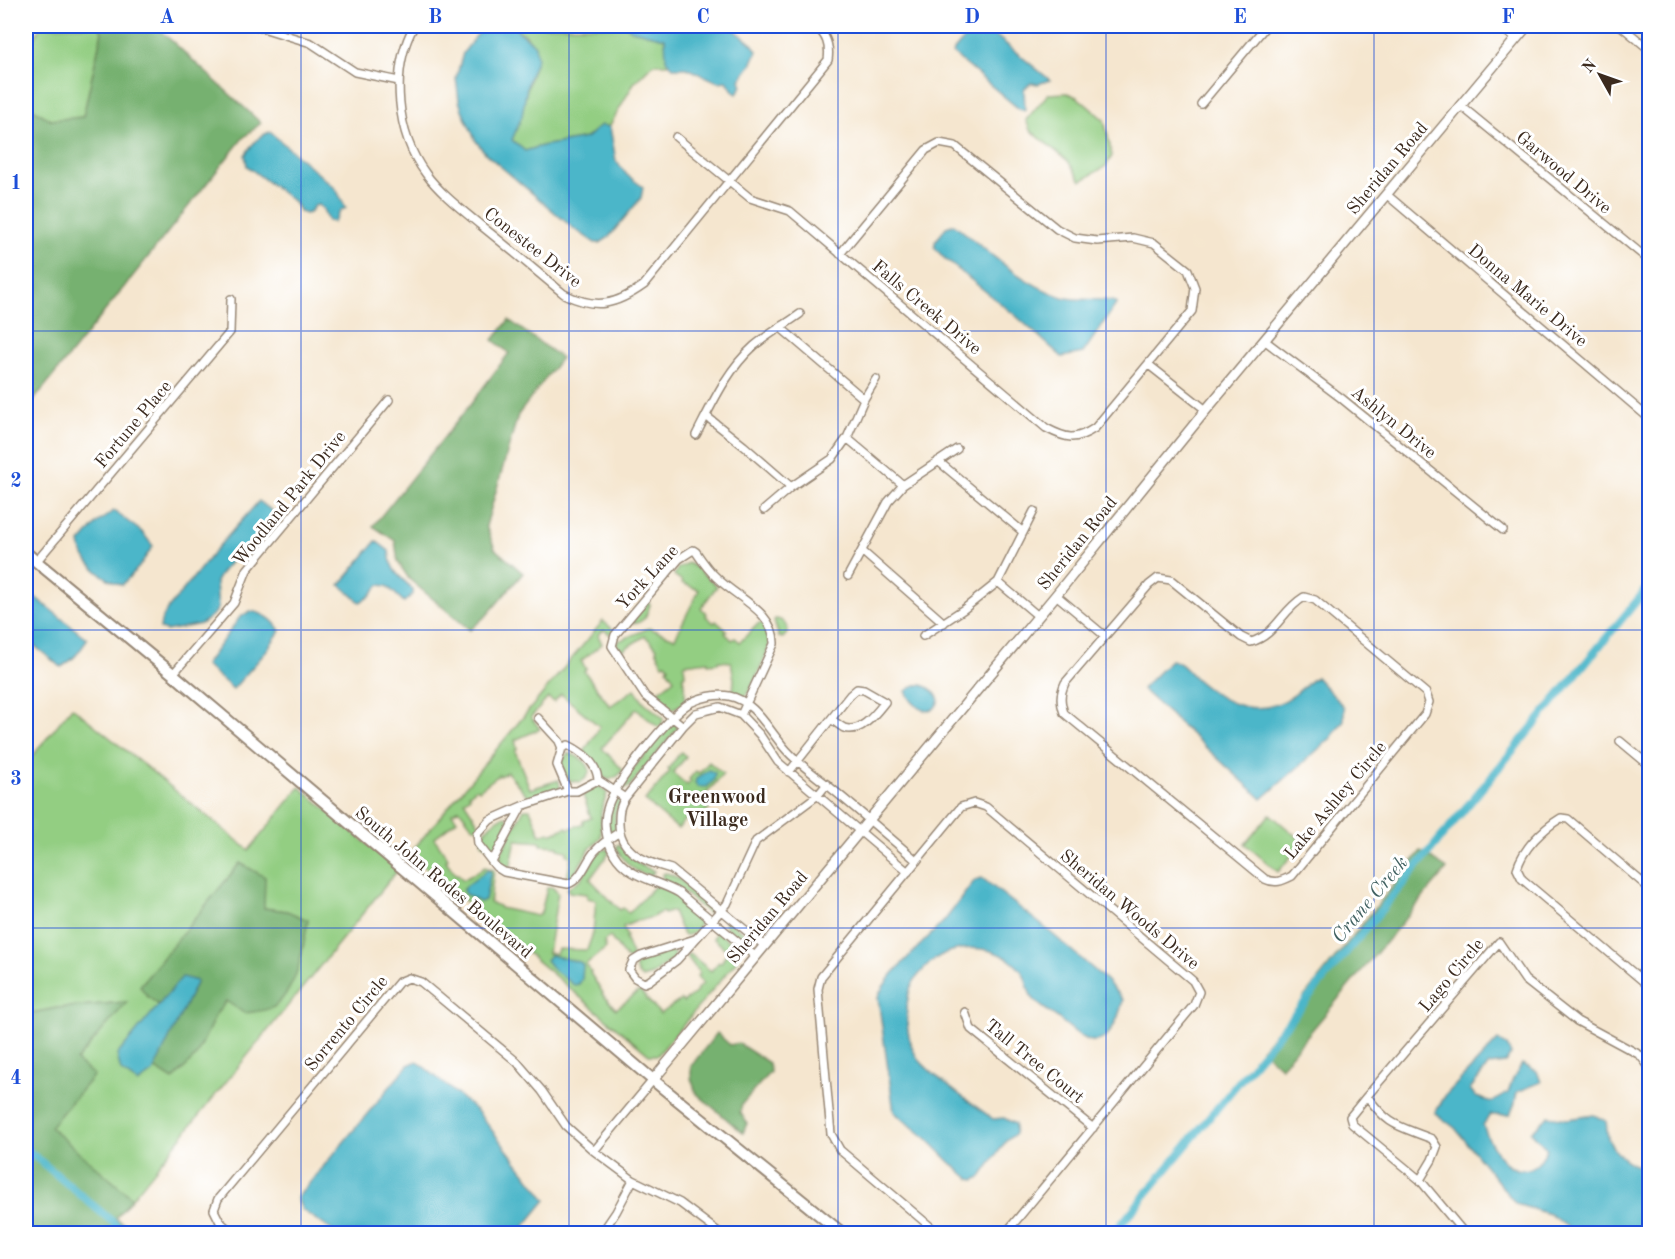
<svg xmlns="http://www.w3.org/2000/svg" width="1675" height="1259" viewBox="0 0 1675 1259" font-family="'Old Standard TT',serif">
<style>
.green{fill:#93ce82;stroke:#677c50;stroke-width:1.5;fill-rule:evenodd}
.forest{fill:#76b170;stroke:#586e47;stroke-width:1.5}
.water{fill:#4cb6c9;stroke:#447074;stroke-width:1.5}
.lines{fill:none;stroke-linecap:round;stroke-linejoin:round}
.canal{stroke:#4cb6c9;stroke-width:8}
.minor-casing{stroke:#988876;stroke-width:10}
.tertiary-casing{stroke:#988876;stroke-width:12}
.secondary-casing{stroke:#988876;stroke-width:14}
.minor{stroke:#fff;stroke-width:7}
.tertiary{stroke:#fff;stroke-width:9}
.secondary{stroke:#fff;stroke-width:10}
.grid{fill:none;stroke:#1d4ed8;stroke-width:1.5;stroke-opacity:0.55}
.labels{text-anchor:middle;stroke-width:6;stroke-linejoin:round;paint-order:stroke}
.street-label{font-size:18px;fill:#3b2a1e;stroke:#fff}
.neighbourhood-label{font-size:20px;font-weight:bold;fill:#3b2a1e;stroke:#fff}
.water-label{font-size:20px;font-style:italic;fill:#426262;stroke:#fff}
.neatline{fill:none;stroke:#1d4ed8;stroke-width:2}
.grid-label{font-size:20px;text-anchor:middle;font-weight:bold;fill:#1d4ed8}
</style>
<rect width="100%" height="100%" fill="#fff"/>
<filter id="ink" filterUnits="userSpaceOnUse"><feTurbulence type="fractalNoise" baseFrequency=".0167" numOctaves="2"/><feDisplacementMap in="SourceGraphic" scale="12" xChannelSelector="R" yChannelSelector="G"/><feConvolveMatrix kernelMatrix="1 2 1 2 8 2 1 2 1" color-interpolation-filters="sRGB"/></filter>
<filter id="wash" filterUnits="userSpaceOnUse"><feTurbulence type="fractalNoise" baseFrequency=".008" numOctaves="4" result="noise"/><feDisplacementMap in="SourceGraphic" scale="24" xChannelSelector="R" yChannelSelector="G"/><feGaussianBlur stdDeviation="1.35" result="paint"/><feColorMatrix in="noise" values="0 0 0 0 0 0 0 0 0 0 0 0 0 0 0 0 0 1.4 0 .05"/><feComposite in="paint" operator="in"/></filter>
<g filter="url(#wash)">
<rect width="100%" height="100%" fill="#f5e6cf"/>
<path class="green" d="M41,26h58l3,6 -19,85 -32,3 -25,-15v-52z
M516,26h110l6,4 33,8 3,26h-15l-19,19 -25,44 -8,-2 -15,13 -44,8 -17,5 -13,-11c11,-27 14,-55 25,-82l-10,-22 -12,-8z
M1067,93l10,4 27,23 5,21 3,15 -6,10 -25,15 -13,-20 -38,-31 -4,-10 22,-26z
M688,563l9,5 20,18 -16,22 6,6 -1,2 8,7 2,-2 11,10 -2,2 7,7 3,-2 5,4 19,-19h3c3,3 7,7 8,12 2,11 -19,58 -28,64l-9,-6 1,-14 -3,-17 -13,-1v2l-10,1v-3l-24,3 1,11 -2,1 3,26 -15,8 -15,-10 -3,-4 21,-17 -7,-10 2,-2 -3,-4 -3,1 -5,-8 1,-1 -3,-5 1,-2 -12,-12 -24,15 -5,-9 33,-14 26,10 24,-48 -17,-7v-2l-8,-6 4,-7z
M648,602l2,3 -5,13 -7,5 -5,-1 -1,-2z
M775,619c8,0 12,6 13,13l-5,6 -4,-1 -5,-16z
M603,621l12,10 -4,4 -7,-5 -6,5 4,9 -21,17 5,8 -2,2 26,35 25,-17 9,13 19,16 -1,7 -4,2 -22,-18 -34,39 21,22 -5,6 -9,4 -10,-5 -2,-11 -13,-12 16,-25 -39,-33 -7,8 -6,-4 -17,19 9,12 -25,11 2,9 -2,2 15,38 29,-9 1,8 -29,12 -24,-28 -7,4 -1,-1 -20,15 -2,-2 -8,6 1,2 -6,5 15,23v3l-2,1 -5,-2 -13,-17 -7,4 5,7 -23,18 14,20 -2,3 10,14 2,-1 5,6 22,-13 9,3 -4,33 9,3 1,2 37,8 4,-3 6,-25 5,-1 6,6 -10,60 8,1 2,-5 29,1 6,-17 3,-33 -9,-2v-4l-18,-2 -2,-3 14,-10 18,-28 9,-2 1,4 -19,26 30,31 3,-2 6,5 27,-28c13,5 43,23 44,38 -3,7 -9,14 -17,12l-10,-24 -9,3 -2,-2 -7,3v1l-15,5 -1,-1 -16,7 4,10 -2,1 8,19 -3,3 -4,-2 -16,-21 -6,4 2,7 -20,16 5,8 -1,1 13,20 -1,1 14,15 24,-18 20,23 21,-14 2,2 14,-10 -1,-2 7,-6 -6,-8 3,-2 -14,-19 4,-1 21,17 8,-9 2,1 7,-12 -15,-13 3,-5 -3,-5 22,18 2,13 -2,4 -77,92h-9l-237,-199 -1,-4z
M72,707l177,143 51,-63 98,83 -266,328 -83,-71 44,-52 -18,-13 51,-60 -69,6 -31,6v-250zM240,863l24,45 23,3 -13,96 -30,6 -17,-12 -11,13 -20,42 -23,23 -19,-11 -36,-13 41,-50 -12,-9 -7,-10z
M672,722l6,4 -1,3 -48,58 -5,2 -2,-1 -1,-5z
M681,752l5,5 -13,16 14,12 4,-3 -2,-3 7,-8 3,2 10,-11 14,12 -20,24 8,8 -11,13 -8,-7 -14,17 -33,-28 25,-30 -2,-2z
M568,753c14,4 32,16 13,29l-10,-1 -11,-12 3,-10z
M596,783l11,10 -6,19v25l-13,14 -16,27 -5,1 4,-23 -4,-1v-4l-9,-2v-3l-17,-1v-3l-25,-2 -6,29 -7,-3 -3,-6 1,-7 23,-44h6l11,26 8,-3 2,2 16,-7 1,2 15,-5v-3l8,-3 -9,-26z
M614,795l7,4 -6,15 1,15 -7,5 -2,-18z
M1270,814l33,28 -25,30 -33,-28z
M505,816l4,3v3l-12,23 -8,3 -7,-5 -1,-5c5,-11 13,-18 24,-22z
M618,844l22,21 14,6 -2,4c-17,0 -29,-14 -36,-28z
M665,873c12,0 36,25 47,34l-1,4 -3,2 -26,-22 -19,-11 -1,-6z
M726,921h3l22,17 -1,6h-4l-21,-18z
M669,950l5,3v5l-22,17 -10,3 -5,-5 -2,-6 4,-5z"/>
<path class="forest" d="M99,26h59l2,4 101,93 -18,15 -217,272v-305l25,15 32,-3 19,-85z
M509,320l52,38 -43,57 -32,111 9,23 28,24 -35,41 -18,16 -61,-51 -11,-17 -3,-21 -22,-15 97,-121 39,-52 -16,-13z
M1421,851l26,18 -166,198 -20,-18 44,-50 -1,-2z
M240,863l25,14 -1,31 23,3 21,9c-5,28 -9,66 -33,86 -7,5 -22,6 -31,7l-18,-12 -10,13 -20,42 -23,24 -19,-12 43,-87 -15,-3 -23,27 -12,-9 -7,-10z
M127,1002l-51,59 18,14 -44,52 82,71 -16,20 20,15h-110v-219l31,-6z
M717,1033l13,12 8,-2 31,20 1,9 -28,32 -2,8 7,11 -4,10 -47,-40 -5,-15v-12z"/>
<path class="water" d="M484,26h32l-1,2 20,17 2,13 -9,23 -6,35 -10,24 13,11 17,-5 44,-8 15,-13 9,2 6,34 11,14 16,12 -2,11 -19,23 -14,17 -8,5h-5l-22,-15 -87,-74 -10,-13 -12,-26 -5,-14 -3,-23 7,-25z
M626,26h104l23,19 4,6 -6,14 -11,15 2,6 -5,8 -3,-2 -7,-11 -9,1 -31,-14h-13l-8,-8 -1,-22 -33,-8z
M975,26h9l66,54 -12,4 -7,-1 -7,6 1,21 -6,-1 -67,-56z
M270,132l66,57 10,19 -5,2 -7,12 -6,-1 -5,-12 -5,-4 -4,1 -5,7 -4,1 -5,-2 -6,-10 -47,-36 -2,-11c7,-10 13,-19 25,-23z
M954,224c33,27 67,59 108,73 15,5 45,0 55,6l-34,50 -21,4 -47,-42 -70,-56 -10,-11v-6l11,-15z
M259,501l17,13 -3,8 -27,34 -15,5 -10,12 -5,9 2,26 -3,5 -14,11 -35,7 -6,-2 1,-8 6,-11 51,-63z
M114,511l28,21 11,14 -14,21 -17,18c-17,-5 -41,-23 -42,-42l18,-21z
M376,541l13,10c3,25 10,22 24,39v4l-9,8 -17,-16 -8,-1 -10,12 -9,5 -20,-17z
M35,597l52,42c-5,11 -15,22 -26,28l-35,-28v-37l3,-4z
M250,611c13,2 23,7 30,20l-16,23 -31,35 -28,-24 35,-48z
M1171,660c11,1 18,13 26,20 29,25 62,40 97,15 8,-6 14,-13 22,-18l28,30v13l-13,18 -69,61 -120,-110z
M915,685c11,-1 19,4 24,15 -7,22 -28,6 -33,-9z
M709,770l6,3 -1,7 -7,7h-9l-3,-4 1,-4z
M489,869l2,3 -6,28 -5,2 -15,-8 -2,-4 2,-3z
M982,878l61,48 63,54 17,20c-4,16 -14,50 -37,39 -9,-4 -18,-13 -26,-19 -8,-7 -22,-14 -28,-23 -5,-7 -5,-18 -10,-25 -20,-28 -69,-32 -93,-8 -5,5 -11,11 -15,17 -12,20 -9,65 8,82 20,21 48,39 71,56l11,-1 11,6v10l-9,7 -25,36 -6,3 -5,-1 -17,-14 -27,-27 -32,-26 -16,-114c6,-22 49,-58 66,-77 11,-13 20,-28 31,-41z
M550,955l30,7 3,3 -1,14 -3,5 -5,1 -21,-16 -7,-9z
M182,977l15,4 -44,91 -15,11 -17,-12 -4,-16z
M1498,1040l9,6 4,8 -6,9 -16,2 -19,24 6,8 16,5 16,-9 4,-12 10,-17 15,7 4,11 -24,10 -2,11 -5,12h-20l-7,10c7,20 26,58 53,40 4,-3 8,-11 11,-16l-16,-17 18,-16 19,3 26,-4 12,6c1,6 1,15 3,20 8,15 24,27 40,27v65h-73l-27,-19 -33,-10 -61,-76 -20,-15 10,-17z
M417,1061l60,50 69,89 -27,33h-183l-34,-23 -5,-12 111,-133z"/>
<g class="lines">
<path class="canal" d="M26,1149l101,85
M1113,1234l537,-649"/>
</g>
</g>
<g filter="url(#ink)">
<g class="lines">
<defs>
<path id="minor" d="M256,26l55,17 44,29 44,9
M414,26c-24,43 -18,108 12,148 14,19 35,35 53,50 29,23 57,47 85,70 32,16 52,11 80,-9l184,-225c2,-14 -1,-25 -13,-34
M1500,26l16,13
M1621,26l29,24
M1201,104l65,-78
M1460,105l190,156
M676,137l74,61 40,13 256,217c21,11 29,13 49,0l97,-117 3,-23 -7,-18 -34,-27 -21,-5 -36,3 -22,-3 -18,-9 -102,-83 -16,-3 -13,7 -86,104
M1386,194l264,225
M781,328l83,71
M1264,340l77,58 162,132
M1149,365l57,45
M706,416l38,30 47,41
M696,435c16,-31 31,-65 58,-89 14,-12 31,-21 46,-32
M847,438l56,47
M938,461l85,71
M764,510l27,-23 41,-28 15,-21 17,-39 12,-20
M863,552l81,71
M36,562l194,-230 1,-33
M848,576l40,-74 15,-17 54,-36
M1158,578l13,2 70,57 10,5c25,-7 30,-31 53,-45l11,3 111,93 3,9 -4,12 -133,162c-10,5 -17,8 -27,3l-201,-166c-4,-12 -4,-19 1,-30l84,-98z
M998,582l40,34
M1056,595l49,41
M923,636l41,-27 34,-27 36,-71
M173,674l61,-71 13,-33 142,-170
M538,718l21,23 3,7
M683,726l-38,-30 -33,-50 3,-11 64,-76 14,-9 3,2c6,9 13,19 21,26 20,20 58,34 57,66l-33,71
M1620,741l30,25
M789,772l61,-77 7,-6 7,1 21,12c-9,11 -24,32 -41,26 -4,-2 -9,-6 -13,-9
M568,791l-11,-26 5,-17 6,-3c14,7 29,18 30,35
M618,833c-8,5 -16,10 -23,18 -9,10 -13,28 -27,33l-64,-12 -8,-5 -4,-5 30,-56 46,-15h9l21,-11 27,18
M492,862l-14,-18 -1,-10 13,-14 32,-14
M1650,889l-82,-70 -7,-1c-18,11 -38,30 -44,51l5,10 128,108
M695,939l-54,17 -8,5 -4,9 6,8 9,5 5,-2 28,-21 50,-56 29,-63 62,-46 9,-11
M765,946l-94,-77c-26,-7 -53,-17 -52,-48 0,-10 1,-15 6,-23l58,-72 13,-13 24,-6 21,8 19,20 18,27 130,110
M756,957l-77,-64c-22,-13 -51,-15 -65,-39 -8,-14 -12,-32 -6,-48 7,-23 61,-91 82,-103 11,-6 27,-9 39,-7 23,4 37,29 50,45 12,17 31,30 47,43 31,25 61,51 91,77
M965,1012l6,17 122,99
M1367,1096l-17,21 2,7 68,56
M594,1151l59,-71
M234,1234l-14,-12 -6,-12 4,-11 181,-217 10,-4 12,4 96,80 25,29 24,35 28,25 39,29 47,23 41,31
M601,1234l15,-22 17,-32
M939,1234l-99,-84 -9,-16 -13,-145 3,-12 140,-170 13,-4 12,4 207,174 6,11 -5,13 -189,229
M1465,1234l-45,-54 12,-20 5,-13 -5,-8c-34,-14 -42,-11 -65,-43l132,-154 26,38 52,41 63,34 10,13"/>
<path id="tertiary" d="M653,1080l403,-485 150,-185 321,-384"/>
<path id="secondary" d="M26,553l147,121 480,406 190,154"/>
</defs>
<use href="#minor" class="minor-casing"/>
<use href="#tertiary" class="tertiary-casing"/>
<use href="#secondary" class="secondary-casing"/>
<use href="#minor" class="minor"/>
<use href="#tertiary" class="tertiary"/>
<use href="#secondary" class="secondary"/>
</g>
</g>
<path class="grid" d="M301,26v1208M569,26v1208M838,26v1208M1106,26v1208M1374,26v1208M26,331h1624M26,630h1624M26,928h1624"/>
<g class="labels">
<g class="street-label">
<text transform="translate(1387 168) rotate(-50)" y="6">Sheridan Road</text>
<text transform="translate(1564 172) rotate(40)" y="6">Garwood Drive</text>
<text transform="translate(533 247) rotate(38)" y="6">Conestee Drive</text>
<text transform="translate(1528 295) rotate(40)" y="6">Donna Marie Drive</text>
<text transform="translate(927 307) rotate(40)" y="6">Falls Creek Drive</text>
<text transform="translate(1394 422) rotate(39)" y="6">Ashlyn Drive</text>
<text transform="translate(133 424) rotate(-50)" y="6">Fortune Place</text>
<text transform="translate(289 498) rotate(-51)" y="6">Woodland Park Drive</text>
<text transform="translate(1077 543) rotate(-51)" y="6">Sheridan Road</text>
<text transform="translate(647 577) rotate(-47)" y="6">York Lane</text>
<text transform="translate(1335 800) rotate(-50)" y="6">Lake Ashley Circle</text>
<text transform="translate(444 882) rotate(40)" y="6">South John Rodes Boulevard</text>
<text transform="translate(1130 909) rotate(40)" y="6">Sheridan Woods Drive</text>
<text transform="translate(767 917) rotate(-50)" y="6">Sheridan Road</text>
<text transform="translate(1451 975) rotate(-50)" y="6">Lago Circle</text>
<text transform="translate(346 1023) rotate(-50)" y="6">Sorrento Circle</text>
<text transform="translate(1035 1061) rotate(39)" y="6">Tall Tree Court</text>
</g>
<g class="neighbourhood-label">
<text x="717" y="803">Greenwood<tspan x="717" dy="23">Village</tspan></text>
</g>
<g class="water-label">
<text transform="translate(1369 899) rotate(-50)" y="7">Crane Creek</text>
</g>
</g>
<rect width="1675" height="1259" fill="none" stroke="#fff" stroke-width="66"/>
<g transform="translate(1600 75) rotate(310)" stroke="#ffffff" stroke-width="4.5" paint-order="stroke">
<path d="M0-4.5L10 22L0 15L-10 22Z" fill="#3b2a1e"/>
<text y="-9" font-size="16" font-weight="bold" text-anchor="middle" fill="#3b2a1e">N</text>
</g>
<rect x="33" y="33" width="1609" height="1193" class="neatline"/>
<g class="grid-label">
<text x="167" y="23">A</text>
<text x="435" y="23">B</text>
<text x="703" y="23">C</text>
<text x="972" y="23">D</text>
<text x="1240" y="23">E</text>
<text x="1508" y="23">F</text>
<text x="16" y="189">1</text>
<text x="16" y="487">2</text>
<text x="16" y="785">3</text>
<text x="16" y="1084">4</text>
</g>
</svg>
